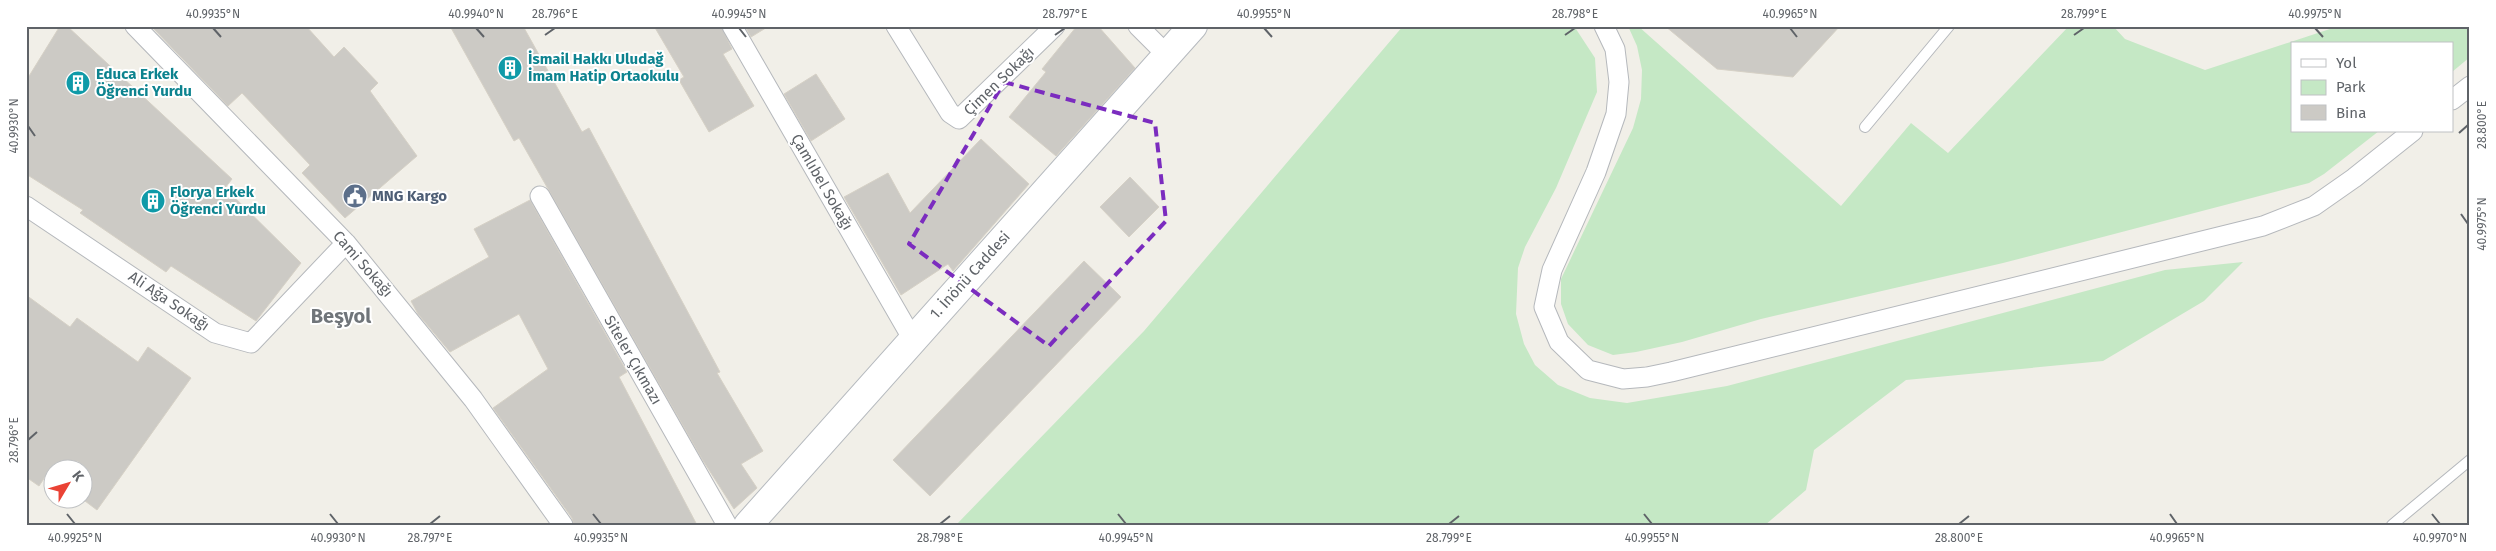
<svg xmlns="http://www.w3.org/2000/svg" width="2496" height="551" viewBox="0 0 2496 551" font-family="'Fira Sans',sans-serif">
<style>
.green{fill:#c5e8c5}
.building{fill:#cccac5;stroke:#d6d1c6}
.lines{fill:none;stroke-linecap:round;stroke-linejoin:round}
.lane-casing{stroke:#b5b8bc;stroke-width:12}
.street-casing{stroke:#b5b8bc;stroke-width:21}
.secondary-casing{stroke:#b6babf;stroke-width:30}
.lane{stroke:#fff;stroke-width:10}
.street{stroke:#fff;stroke-width:19}
.secondary{stroke:#fff;stroke-width:28}
.marked{fill:none;stroke:#7b2cbf;stroke-width:4;stroke-dasharray:10 6;stroke-linejoin:round}
.ticks{fill:none;stroke:#5f6368;stroke-width:2}
.labels{text-anchor:middle;stroke-width:4;stroke-linejoin:round;paint-order:stroke}
.culture-label{font-size:15px;font-weight:bold;fill:#0d838f;stroke:#fff;text-anchor:start}
.street-label{font-size:15px;fill:#5f6368;stroke:#fff}
.service-label{font-size:15px;font-weight:bold;fill:#4e5e75;stroke:#fff;text-anchor:start}
.district-label{font-size:20px;font-weight:bold;fill:#70757a;stroke:#fff}
.neatline{fill:none;stroke:#5f6368;stroke-width:2}
.ticks-label{font-size:12px;text-anchor:middle;fill:#5f6368}
</style>
<rect width="100%" height="100%" fill="#f1efe8"/>
<path class="green" d="M1403,26h171l21,32 2,34 -41,96 -31,59 -7,21 -2,46 8,30 11,21 23,20 32,13 37,5 100,-17 438,-116 78,-8 -39,39 -101,60 -197,19 -92,70 -8,40 -41,35h-809l188,-194z
M1628,26h10l203,180 70,-83 37,30 121,-127h44l12,13 80,31 134,-44h131v31l-18,15v-28h-160v87h87l-55,43 -15,9 -306,80 -242,56 -79,23 -46,10 -23,3 -25,-10 -20,-21 -7,-20v-25l72,-151 8,-29 1,-29 -5,-24z"/>
<path class="building" d="M60,26h7l165,153 -7,9 76,75 -45,58 -85,-55 -5,6 -86,-59 3,-3 -57,-36v-93z
M151,26h155l28,31 10,-10 34,36 -8,8 47,65 -72,62 -43,-45 8,-8 -68,-72 -14,13z
M450,26h73l59,106 7,-4 131,244 -3,1 46,78 -22,13 16,24 -23,21 -32,-50 -183,-321 -5,3z
M654,26h67l11,23 -9,5 31,52 -45,26 -30,-52 5,-3z
M745,26h24l-18,11z
M1077,26h21l37,42 -79,88 -47,-39 37,-45 -4,-3z
M1665,26h175l-47,51 -76,-8z
M816,74l29,45 -34,22 -27,-47z
M981,139l48,45 -76,87 -5,-7 -47,31 -57,-98 44,-24 22,40z
M1130,177l29,30 -30,30 -29,-30z
M530,200l97,172 -8,5 78,148h-123l-2,-7 -79,-110 55,-39 -29,-55 -69,38 -32,-38 -7,-13 78,-44 -15,-28z
M1084,261l37,36 -191,199 -37,-36z
M26,295l44,32 7,-9 61,44 10,-15 43,31 -94,132 -16,-12h1v-30h-30v10l-5,-4 -8,12 -13,-9z"/>
<g class="lines">
<defs>
<path id="lane" d="M1865,127l84,-101
M2392,525l78,-65"/>
<path id="street" d="M135,26l211,217 127,156 90,126
M732,26l180,312
M896,26l54,87 9,6 96,-93
M1138,26l29,29
M1604,26l11,23 4,33 -3,32 -20,58 -44,98 -8,37 15,35 29,28 35,9 24,-2 24,-5 592,-146 51,-20 40,-28 59,-47
M2452,100l18,-14
M540,196l187,329
M26,206l189,127 36,10 95,-100"/>
<path id="secondary" d="M748,525l445,-499"/>
</defs>
<use href="#lane" class="lane-casing"/>
<use href="#street" class="street-casing"/>
<use href="#secondary" class="secondary-casing"/>
<use href="#lane" class="lane"/>
<use href="#street" class="street"/>
<use href="#secondary" class="secondary"/>
</g>
<path class="marked" d="M1004,82l151,41 11,98 -117,125 -140,-102z"/>
<path class="ticks" d="M213,28l8,9M476,28l8,9M739,28l7,9M1264,28l8,9M1790,28l7,9M2315,28l8,9M545,35l10,-7M1055,35l10,-7M1565,35l10,-7M2074,35l10,-7M28,126l7,10M2459,133l9,-8M2461,214l7,10M28,440l9,-8M67,514l8,10M330,514l8,10M593,514l8,10M1118,514l8,10M1644,514l8,10M2170,514l7,10M2432,514l8,10M430,524l10,-8M940,524l10,-8M1449,524l10,-8M1959,524l10,-8"/>
<defs>
<symbol id="building-disc" viewBox="-11 -11 22 22"><circle r="9.5" fill="#0f9aa8" stroke="#fff"/><path d="M-4-6H4V6H1V3H-1V6H-4ZM-2.5-4.3h1.7v1.8h-1.7ZM.8-4.3h1.7v1.8H.8ZM-2.5-1h1.7V.8h-1.7ZM.8-1h1.7V.8H.8Z" fill="#fff"/></symbol>
<symbol id="civic-disc" viewBox="-11 -11 22 22"><circle r="9.5" fill="#5c6f8a" stroke="#fff"/><path d="M-.6-6.5H3V-4.5H.6V-3L4-1V1h2V6H-6V1h2V-1L-.6-3ZM-1.2 2.5V6h2.4V2.5Z" fill="#fff"/></symbol>
</defs>
<g fill-rule="evenodd">
<use href="#building-disc" x="496" y="54" width="28" height="28"/>
<use href="#building-disc" x="64" y="69" width="28" height="28"/>
<use href="#civic-disc" x="341" y="182" width="28" height="28"/>
<use href="#building-disc" x="139" y="187" width="28" height="28"/>
</g>
<g class="labels">
<g class="culture-label">
<text x="528" y="64">İsmail Hakkı Uludağ<tspan x="528" dy="17">İmam Hatip Ortaokulu</tspan></text>
<text x="96" y="79">Educa Erkek<tspan x="96" dy="17">Öğrenci Yurdu</tspan></text>
<text x="170" y="197">Florya Erkek<tspan x="170" dy="17">Öğrenci Yurdu</tspan></text>
</g>
<g class="street-label">
<text transform="translate(999 81) rotate(-44)" y="5">Çimen Sokağı</text>
<text transform="translate(822 182) rotate(60)" y="5">Çamlıbel Sokağı</text>
<text transform="translate(363 264) rotate(49)" y="5">Cami Sokağı</text>
<text transform="translate(970 275) rotate(-48)" y="5">1. İnönü Caddesi</text>
<text transform="translate(169 301) rotate(34)" y="5">Ali Ağa Sokağı</text>
<text transform="translate(633 360) rotate(60)" y="5">Siteler Çıkmazı</text>
</g>
<g class="service-label">
<text x="372" y="201">MNG Kargo</text>
</g>
<g class="district-label">
<text x="341" y="323">Beşyol</text>
</g>
</g>
<rect width="2496" height="551" fill="none" stroke="#ffffff" stroke-width="55"/>
<rect x="2291" y="42" width="162" height="90" fill="#ffffff" stroke="#bfc1c3"/>
<rect x="2301" y="59" width="25" height="8" fill="#ffffff" stroke="#bfc1c3"/>
<text x="2336" y="68" font-size="15" fill="#5f6368">Yol</text>
<rect x="2301" y="80" width="25" height="15" fill="#c5e8c5" stroke="#bfc1c3"/>
<text x="2336" y="92" font-size="15" fill="#5f6368">Park</text>
<rect x="2301" y="105" width="25" height="15" fill="#cccac5" stroke="#bfc1c3"/>
<text x="2336" y="118" font-size="15" fill="#5f6368">Bina</text>
<g transform="translate(68 484) rotate(52)"><circle r="24" fill="#ffffff" stroke="#bfc1c3"/>
<path d="M0-4L9 19L0 12L-9 19Z" fill="#ea4335"/>
<text y="-8" font-size="14" font-weight="bold" text-anchor="middle" fill="#5f6368">K</text>
</g>
<rect x="28" y="28" width="2440" height="496" class="neatline"/>
<g class="ticks-label">
<text x="213" y="18">40.9935°N</text>
<text x="476" y="18">40.9940°N</text>
<text x="555" y="18">28.796°E</text>
<text x="739" y="18">40.9945°N</text>
<text x="1065" y="18">28.797°E</text>
<text x="1264" y="18">40.9955°N</text>
<text x="1575" y="18">28.798°E</text>
<text x="1790" y="18">40.9965°N</text>
<text x="2084" y="18">28.799°E</text>
<text x="2315" y="18">40.9975°N</text>
<text transform="translate(2482 125) rotate(-90)" y="4">28.800°E</text>
<text transform="translate(14 126) rotate(-90)" y="4">40.9930°N</text>
<text transform="translate(2482 224) rotate(-90)" y="4">40.9975°N</text>
<text transform="translate(14 440) rotate(-90)" y="4">28.796°E</text>
<text x="75" y="542">40.9925°N</text>
<text x="338" y="542">40.9930°N</text>
<text x="430" y="542">28.797°E</text>
<text x="601" y="542">40.9935°N</text>
<text x="940" y="542">28.798°E</text>
<text x="1126" y="542">40.9945°N</text>
<text x="1449" y="542">28.799°E</text>
<text x="1652" y="542">40.9955°N</text>
<text x="1959" y="542">28.800°E</text>
<text x="2177" y="542">40.9965°N</text>
<text x="2440" y="542">40.9970°N</text>
</g>
</svg>
